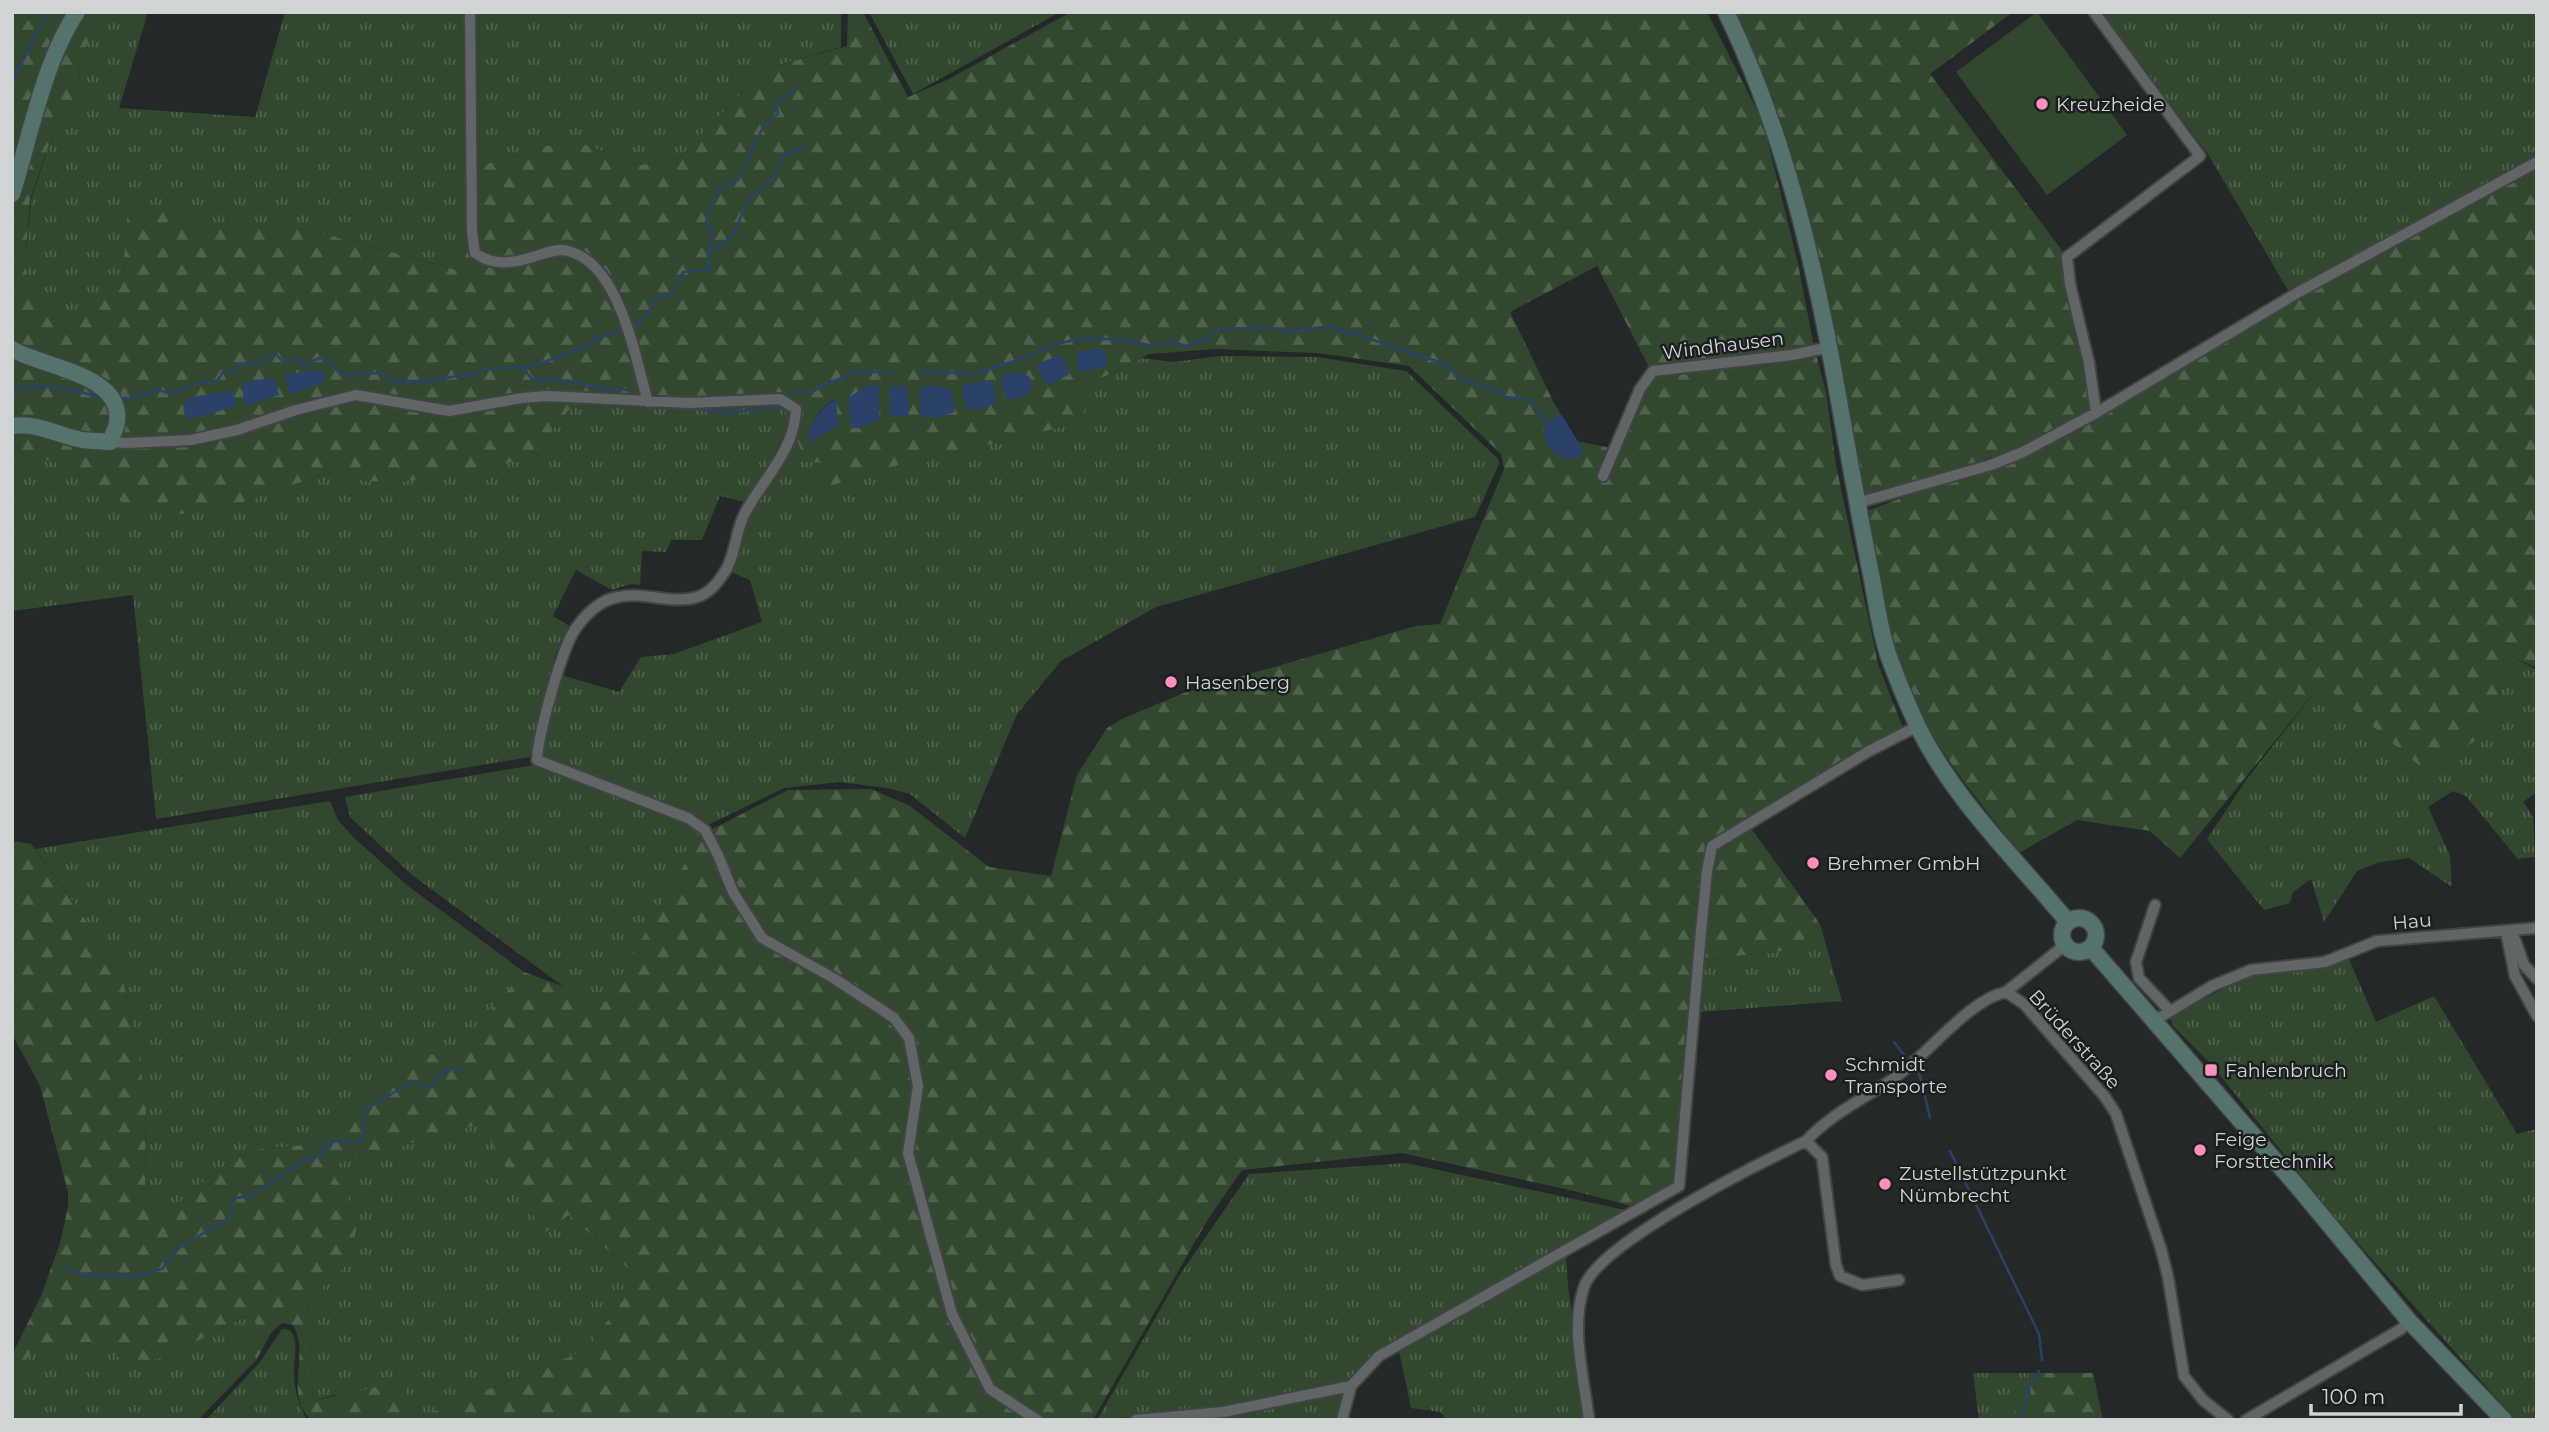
<svg xmlns="http://www.w3.org/2000/svg" width="2549" height="1432" viewBox="0 0 2549 1432" font-family="Montserrat,sans-serif">
<style>
.grass{fill:url(#grass-tufts)}
.forest{fill:url(#forest-firs);fill-rule:evenodd}
.garden{fill:#32482e}
.water{fill:#2c416a}
.lines{fill:none;stroke-linecap:round;stroke-linejoin:round}
.stream{stroke:#2c416a;stroke-width:2.5}
.street-casing{stroke:#414444;stroke-width:14}
.secondary-casing{stroke:#414444;stroke-width:19}
.street{stroke:#616566;stroke-width:10}
.secondary{stroke:#55726c;stroke-width:16}
.poi-dot{fill:#fe8ebd;stroke:#1b1f1f;stroke-width:2.5}
.labels{text-anchor:middle;stroke-width:5;stroke-linejoin:round;paint-order:stroke}
.poi-label{font-size:19px;fill:#d1d4d4;stroke:#1b1f1f;text-anchor:start}
.street-label{font-size:19px;fill:#d1d4d4;stroke:#1b1f1f}
</style>
<defs>
<pattern id="grass-tufts" width="24" height="20" patternUnits="userSpaceOnUse" patternTransform="scale(1.75)"><rect width="24" height="20" fill="#32482e"/><path d="M3 7l-1-3M5 7V3M7 7l1-3M15 17l-1-3M17 17v-4M19 17l1-3" fill="none" stroke="#4f624b"/></pattern>
<pattern id="forest-firs" width="22" height="20" patternUnits="userSpaceOnUse" patternTransform="scale(1.75)"><rect width="22" height="20" fill="#32482e"/><path d="M5 1l3.5 6h-7zM16 11l3.5 6h-7z" fill="#4f624b"/></pattern>
</defs>
<rect width="100%" height="100%" fill="#252829"/>
<path class="grass" d="M12,12h22l-22,29z
M110,12h38l-29,96 136,9 30,-105h181l5,190 -13,68 -148,-40 -119,-7 -64,-9 -4,60 -49,44 -41,-14 -8,-40 6,-65 26,-78 15,-10 8,-22 -1,-32z
M474,12h367v35l-76,22 -87,90 -39,6 -69,-26 -93,28 -4,-83z
M869,12h191l-147,82z
M2102,12h435v147l-248,133 -81,-138z
M1220,356l96,1 90,14 92,88 1,5 -24,53 -319,90 -95,54 -44,53 -52,124 -55,-44 -23,-6 -47,-6 -56,6 -78,38 -166,-69 21,-82 58,17 22,-35 33,-3 88,-32 -12,-42 -21,-9 18,-56 47,-81 39,29 -9,26c83,-35 176,-40 261,-70l-5,-30 61,-31 33,4z
M783,405l7,17 -20,42 -25,38 -25,-6 -18,44h-31l-5,12 -24,-1 -2,34 -10,-1 -18,6 -36,-20 -23,46 17,10 -14,26 -26,105 -374,62 -23,-224 -121,16v-164l13,8 42,10 61,40 88,6 112,-38 39,8 162,-22 42,-52z
M2513,657l24,13v122l-14,10 10,15 2,40 -17,2 -52,-63 -13,-5 -25,16 22,49 2,31 -43,-29 -29,4 -23,9 -33,51 -13,-43 -18,13 -3,11 -26,7 -57,-71 40,-60 75,-96 161,52z
M534,765l148,57 19,13 -95,168 -42,-16 -152,-112 -62,-58 -5,-20z
M330,801l8,19 16,18 54,48 116,86 -75,86 -29,-5 -106,91 -63,6 -42,26 -44,40 -20,-11 1,-107 -25,-129 -86,-120z
M1820,924l22,77 -142,11 1,-52 92,-10z
M2348,957l28,65 58,-26 83,138 20,-5v291h-21l-178,-199 -127,-157 -39,-39 -1,-8 80,-43 74,-7z
M480,1124l64,108 25,-17 70,63 -53,72 -164,66 -87,-21 -22,6 -5,-101 41,-37 -22,-97z
M1406,1163l219,47 -251,145 -26,28 -127,26 -124,11 84,-147 68,-99z
M1566,1257l2,29 18,134h-139l-7,-8 -29,-4 -12,-57z
M250,1314l11,16 -17,18 13,11 -59,61h-186v-29l21,-44 71,-6 66,14z
M282,1329l8,1c10,13 3,30 4,45 1,17 5,31 13,45h-101l54,-58z
M1973,1373h56l2,25 -28,22h-24z
M1345,1391l-8,29h-161z"/>
<path class="forest" d="M34,12h76l-31,45 1,32 -8,22 -15,10 -27,78 -5,65 8,40 41,13 49,-43 4,-60 11,-6 32,-3 21,18 119,7 147,40 20,-103 93,-28 69,26 39,-6 87,-90 82,-23 1,-34h15l45,85 41,-18 122,-67h636l56,110 35,142 16,83 12,45 10,73 42,199 25,64 -153,99 70,97 -27,26 -94,10 -20,226 -40,22 -65,-17 -172,-38 -160,17 -34,49 -115,201h-783c-2,-5 -7,-9 -9,-14 -10,-26 7,-56 -8,-81l-11,-2 -11,10 -14,26 -13,-11 16,-18 -10,-16 -80,41 -43,12 -23,-26 -71,6 -21,44v-36l29,-59 19,-53 8,-36v-15l-28,-106 -28,-52v-193l19,3 90,125 25,129 -1,107 20,11 44,-40 42,-26 63,-6 106,-92 29,6 75,-86 82,30 95,-167 87,-45 83,-1 39,17 79,61 62,9 26,-101 30,-47 17,-10 60,-25 232,-67 24,-2 64,-155 -3,-15 -92,-88 -91,-13 -103,-4 -66,5 -69,35 5,30c-85,30 -178,35 -261,70l-8,-4 17,-22 -27,-1 -23,-57 -212,2 -42,52 -128,23 -34,-1 -39,-8 -112,38 -47,4 -41,-9 -61,-41 -42,-10 -13,-8v-406zM1597,266l56,109 -42,73 -35,-7 -23,-40 -43,-89zM835,399l3,27 -30,16c4,-20 8,-32 27,-43zM480,1124l64,109 25,-18 70,63 -53,72 -164,66 -22,-34 -87,19 -5,-101 41,-37 10,-47 -31,-50z
M1733,12h280l-83,62 133,178 1,37 20,78 6,43 -72,39 -156,48 -39,-208z
M2537,163v505l-24,-11 -30,78 -55,38 -106,-90 -142,175 -30,-27 -73,-11 -58,33c-33,-44 -71,-87 -96,-136 -34,-63 -43,-137 -56,-206l156,-59z
M2029,1373h64l10,47h-100l28,-22z"/>
<path class="garden" d="M2037,12l90,123 -80,60 -91,-123z"/>
<path class="water" d="M1097,348l8,4 3,14 -29,6 -3,-14 4,-6z
M1060,355l3,3 7,16 -21,11 -4,-1 -8,-17 5,-5z
M320,370l3,3 2,7 -3,3 -33,11 -4,-17 1,-3z
M1020,372l10,5 2,10 -6,9 -14,4 -7,-3 -4,-18 2,-5z
M272,378l3,1 4,16 -32,10 -3,-1 -2,-21z
M987,380l6,5 3,17 -15,7h-15l-4,-24z
M879,385v35l-21,8h-7l-3,-30 17,-11z
M932,385l19,4 4,23 -19,6 -15,-1 -2,-29z
M892,386h15l2,30h-19l-1,-23z
M231,391l3,2 2,12 -2,2 -44,12c-10,-5 -7,-17 1,-22z
M836,399l2,27 -31,17c5,-21 10,-33 29,-44z
M1562,415l19,32 1,8c-21,19 -62,-31 -20,-40z"/>
<g class="lines">
<path class="stream" d="M12,83l35,-71
M710,247l7,2 16,-14 16,-37 21,-15 13,-27 21,-9
M634,327l14,-13 6,-16 17,-3 12,-23 26,-2 -1,-15 5,-22 -7,-12 12,-31 20,-10 25,-53 15,-13 -2,-12 12,-6 8,-11
M524,367l12,-2 54,-20 6,-6 25,-9
M920,371l53,3 39,-12 48,-19 25,-5 39,2 29,6 21,-4 11,4 22,-7 12,-10 53,-1 15,4 44,-6 17,8h11l8,4 81,27 10,14 42,13 6,5 25,3 16,24
M12,390c28,-8 60,-2 88,8
M793,393l20,-2 41,-19h37
M122,400l38,-10c23,12 26,-13 55,-6l8,-12h9l8,-8 22,-1 6,-7 8,-2 8,9 12,-4 8,6 18,-8 9,6 10,12 40,-2 14,9h28l40,-7 10,1 11,-7 38,-2 10,12 39,2 33,8 24,1
M643,407l56,2 23,4 34,-3 12,-4 19,3
M1894,1042l10,13
M1916,1070l4,6 10,42
M1950,1151l89,183 3,26
M64,1268l19,7 52,2 27,-8 11,-17 57,-35 6,-19 14,-2 52,-34 21,-7 -1,-9 14,-5 24,1 5,-12 -3,-19 52,-30 15,8 16,-19h17
M2019,1420l8,-21v-8l12,-20"/>
<defs>
<path id="street" d="M470,12l2,220 3,21c19,14 40,10 61,3 10,-3 22,-8 32,-5 52,13 67,106 80,151
M2096,413l201,-120 240,-131
M110,442l17,1 64,-3 46,-10 59,-20 60,-15 93,16 73,-13 26,-2 141,7 91,-4 16,10c-1,41 -33,70 -51,104 -10,18 -9,43 -21,60 -6,10 -16,21 -27,24 -26,8 -53,-6 -79,0 -17,3 -32,17 -42,31 -14,19 -38,107 -39,132l151,58 17,12 13,25 15,37 29,46 73,41 59,39 15,20 9,48 -10,67 44,161 38,75 47,31
M1603,476l37,-87 13,-18 139,-16 38,-8
M1857,503l134,-38 32,-13 73,-39 -7,-50 -19,-79 -3,-27 133,-101 -106,-144
M2155,905l-19,57 3,16 31,33
M2512,931l12,34 13,14
M2506,932l9,44 22,40
M2006,992l59,-47
M2154,1021l58,-35 39,-16 74,-8 52,-21 160,-13
M1899,1280l-37,5 -22,-9 -4,-11 -14,-108 -16,-16c26,-28 58,-42 88,-63 34,-23 74,-78 112,-86l18,12 81,93 11,17 45,135 7,28 16,99 19,24 25,20
M1136,1420l87,-8 128,-26
M1342,1420l9,-34 28,-30 300,-170 22,-255 6,-60 5,-25 157,-95 49,-25
M1589,1420c-5,-43 -19,-92 -5,-133 16,-45 176,-124 222,-146
M2246,1420l155,-91 8,-8"/>
<path id="secondary" d="M1726,12c62,128 92,266 116,406 9,50 18,100 28,151 6,28 9,60 19,88 8,22 18,46 28,68 36,74 99,134 151,197
M12,194c18,-57 32,-133 65,-182
M12,349c29,18 111,25 105,72 0,7 -5,14 -7,21 -9,-1 -19,-1 -28,-2 -22,-4 -46,-18 -70,-14
M2062 935a17 17 0 1 1 34 0a17 17 0 1 1-34 0Z
M2091,948l207,239 111,134 95,99"/>
</defs>
<use href="#street" class="street-casing"/>
<use href="#secondary" class="secondary-casing"/>
<use href="#street" class="street"/>
<use href="#secondary" class="secondary"/>
</g>
<g class="poi-dot">
<circle cx="2042" cy="104" r="7"/>
<circle cx="1171" cy="682" r="7"/>
<circle cx="1813" cy="863" r="7"/>
<rect x="2204" y="1063" width="14" height="14" rx="3.5"/>
<circle cx="1831" cy="1075" r="7"/>
<circle cx="2200" cy="1150" r="7"/>
<circle cx="1885" cy="1184" r="7"/>
</g>
<g class="labels">
<g class="poi-label">
<text x="2056" y="111">Kreuzheide</text>
<text x="1185" y="689">Hasenberg</text>
<text x="1827" y="870">Brehmer GmbH</text>
<text x="1845" y="1071">Schmidt<tspan x="1845" dy="22">Transporte</tspan></text>
<text x="2225" y="1077">Fahlenbruch</text>
<text x="2214" y="1146">Feige<tspan x="2214" dy="22">Forsttechnik</tspan></text>
<text x="1899" y="1180">Zustellstützpunkt<tspan x="1899" dy="22">Nümbrecht</tspan></text>
</g>
<g class="street-label">
<text transform="translate(1723 345) rotate(-7)" y="7">Windhausen</text>
<text transform="translate(2412 921) rotate(-5)" y="7">Hau</text>
<text transform="translate(2075 1039) rotate(48)" y="7">Brüderstraße</text>
</g>
</g>
<rect width="2549" height="1432" fill="none" stroke="#d1d4d4" stroke-width="28"/>
<path d="M2311 1404v10h150v-10" fill="none" stroke="#d1d4d4" stroke-width="3.5"/>
<text x="2322" y="1404" font-size="21" fill="#d1d4d4" stroke="#1b1f1f" stroke-width="5" paint-order="stroke">100 m</text>
</svg>
